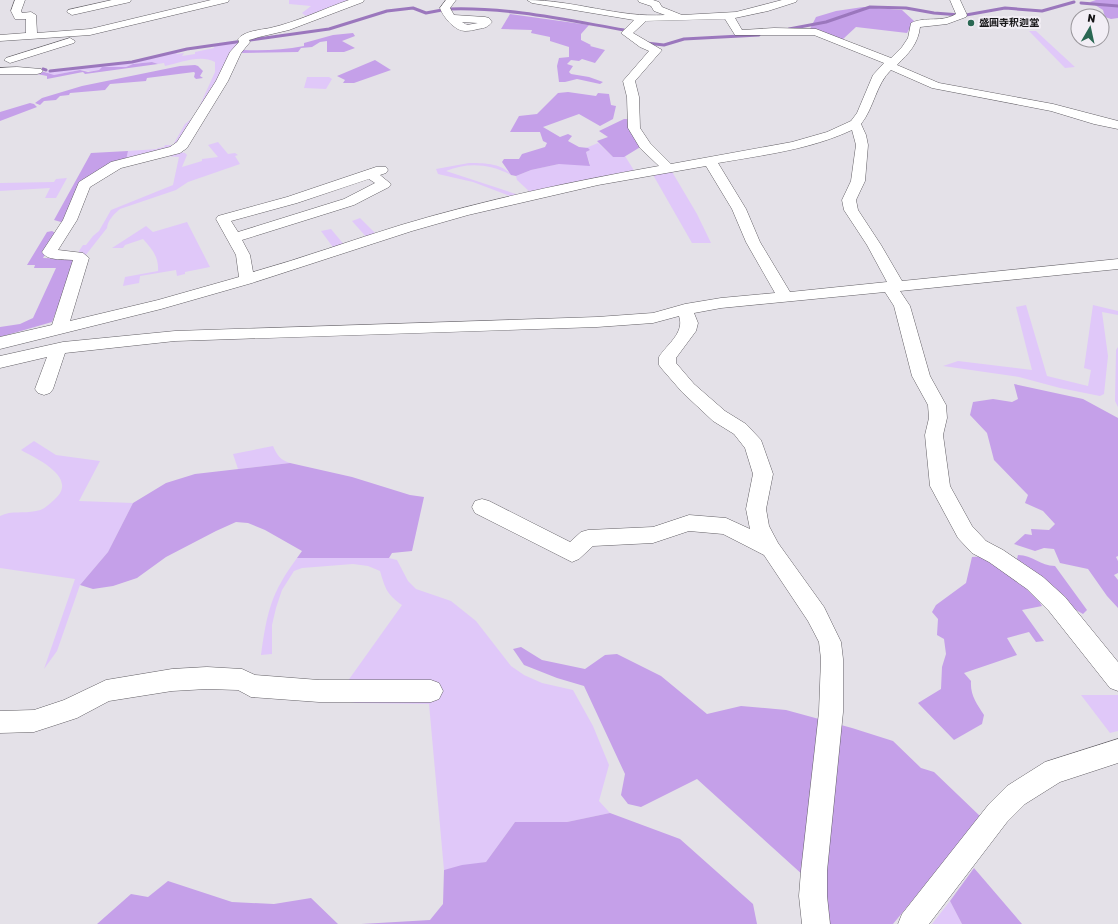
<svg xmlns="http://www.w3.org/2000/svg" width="1118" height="924" font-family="Rubik,'Noto Sans JP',sans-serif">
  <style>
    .green { fill: #e0c8f9 }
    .forest { fill: #c5a0e9 }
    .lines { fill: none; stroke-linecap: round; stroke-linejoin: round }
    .stream { stroke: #9b77bd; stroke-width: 3 }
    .minor-casing { stroke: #636066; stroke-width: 1 }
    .minor { fill: #fff; fill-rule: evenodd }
    .poi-dot { fill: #2a6753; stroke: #f2eef5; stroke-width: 1.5 }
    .labels { text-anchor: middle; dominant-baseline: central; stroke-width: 4; stroke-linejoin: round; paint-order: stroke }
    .far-poi-label { font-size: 10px; font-weight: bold; fill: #161517; stroke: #f2eef5; text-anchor: start }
  </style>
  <rect width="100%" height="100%" fill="#e4e1e8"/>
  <path class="green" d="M 289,0 L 351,0 L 306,16 L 302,13 L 311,6 L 289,4 Z
    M 1029,31 L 1036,31 L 1075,67 L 1065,68 Z
    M 241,42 L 219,81 L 177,144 L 172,147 L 126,160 L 128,151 L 157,149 L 158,148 L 164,147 L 165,145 L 173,145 L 185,124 L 195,116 L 215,72 L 215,62 C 200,54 180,63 165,66 L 164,63 L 158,64 L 152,62 L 133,64 L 126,67 L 115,67 L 92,71 L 80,70 L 54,75 L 47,74 L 47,71 L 132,63 L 176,52 L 177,54 L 184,53 L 182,56 L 195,54 L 195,52 L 214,48 L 214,46 Z
    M 307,77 L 329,77 L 332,79 L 326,89 L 304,88 Z
    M 218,142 L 228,154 L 235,153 L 238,155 L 235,156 L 240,164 L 188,182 L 176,190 L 120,209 C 114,214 108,220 107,228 L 85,256 L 77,254 L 83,245 L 86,245 L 93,236 L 99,231 L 111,210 L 173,185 L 179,157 L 166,156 L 118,166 L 179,152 L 185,153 L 187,155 L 182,167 L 202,161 L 202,159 L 218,157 L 208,145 Z
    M 598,143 L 613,157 L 625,156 L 635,172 L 531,193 L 517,180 L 516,176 L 531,170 L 559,164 L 569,163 L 582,165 L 590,164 L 586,152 L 590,150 L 586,148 Z
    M 469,163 C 482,163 503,163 511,175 C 490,164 468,162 446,171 L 522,196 L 515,198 L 473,182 L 438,174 L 436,169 Z
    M 671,170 L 697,214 L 711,243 L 692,243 L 652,173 Z
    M 67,178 L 56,198 L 45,198 L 50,188 L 0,191 L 0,183 L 54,182 L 56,179 Z
    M 360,218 L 378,236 L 368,239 L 352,221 Z
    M 187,222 L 210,267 L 185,272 L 185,274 L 177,276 L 176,270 L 140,276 L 139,283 L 123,286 L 125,277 L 158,271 C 159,257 152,249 143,239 L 125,245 L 123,248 L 112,248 L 146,226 L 153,232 Z
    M 331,229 L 346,247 L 335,250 L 321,231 Z
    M 1026,305 L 1047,376 L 1088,386 L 1091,370 L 1084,368 L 1093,305 L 1118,311 L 1118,315 L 1102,312 L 1108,356 L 1104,394 L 1100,396 L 1060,388 L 1019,377 L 943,366 L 958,361 L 1032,370 L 1016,307 Z
    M 1118,347 L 1118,407 L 1115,401 L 1116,350 Z
    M 34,441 L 56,455 L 100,461 L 79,501 L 133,503 L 108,552 L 80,585 L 57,651 L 44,669 L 75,579 L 0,568 L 0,516 C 12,510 23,514 36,511 C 44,510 48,505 54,500 C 80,478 37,459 21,450 Z
    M 273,446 C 277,455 280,460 290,463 L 238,469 L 233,454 Z
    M 297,558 L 389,558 L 397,560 L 408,581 L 416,589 L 451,601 L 476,621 L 511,666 L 524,675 L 542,683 L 573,690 L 593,726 L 609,765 L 599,801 L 610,813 L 567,822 L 515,822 L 486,862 L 444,870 L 429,704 L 356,703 L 335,699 L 402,605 C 387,595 385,588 380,571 L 368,566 L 353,564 L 302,568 L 294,571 L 282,590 L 276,608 L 272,625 L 272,654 L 261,655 C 267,612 271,593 297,558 Z
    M 1081,695 L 1118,695 L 1118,731 L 1110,733 Z
    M 950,901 L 962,924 L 932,924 Z"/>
  <path class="forest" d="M 1096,0 L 1118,0 L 1118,18 L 1111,19 L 1105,17 L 1103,10 L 1090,2 Z
    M 863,7 L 902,10 L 914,21 L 907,33 L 856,27 L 842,40 L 810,29 L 816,17 L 836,11 Z
    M 510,14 L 589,25 L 581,34 L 581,40 L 591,45 L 590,46 L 605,50 L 595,63 L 582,59 L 579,61 L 571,60 L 567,64 L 573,66 L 569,72 L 571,74 L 589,77 L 603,82 L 600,84 L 577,79 L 565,82 L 559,82 L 557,66 L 559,58 L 569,57 L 569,47 L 550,41 L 550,37 L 531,33 L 532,30 L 501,29 Z
    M 353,33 L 355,36 L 342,41 L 355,48 L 344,52 L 327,52 L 327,41 L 320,42 L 312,47 L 301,48 L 298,52 L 241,53 L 243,50 C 264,51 283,50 304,46 L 304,43 L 333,35 Z
    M 375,60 L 391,70 L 354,83 L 343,83 L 345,80 L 337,76 Z
    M 152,62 L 158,64 L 85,74 L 83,72 L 47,79 L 47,76 L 37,74 L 41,71 L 54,75 L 80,70 L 88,72 L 99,70 L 102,67 L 126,67 L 133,64 Z
    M 195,65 L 198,66 L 203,71 L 200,76 L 203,78 L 196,79 L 194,77 L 195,73 L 194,72 L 147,78 L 146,81 L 110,84 L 105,90 L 70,93 L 69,95 L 60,96 L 56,100 L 44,101 L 40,105 L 35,103 L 42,98 L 82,86 L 180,66 Z
    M 568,92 L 596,96 L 598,93 L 609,94 L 611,105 L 616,106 L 613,119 L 600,126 L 579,114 L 543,127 L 560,137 L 568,134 L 572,136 L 568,141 L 579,147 L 588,148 L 590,150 L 586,152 L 590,166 L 559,164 L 531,170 L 516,176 L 511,175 L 502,162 L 504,159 L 519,159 L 522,154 L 545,147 L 547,143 L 543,141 L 540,132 L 510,132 L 519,116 L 537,114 L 558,93 Z
    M 30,103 L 34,104 L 37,107 L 0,121 L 0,112 Z
    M 624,119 L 630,119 L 642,146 L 624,157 L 613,157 L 597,141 L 608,137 L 599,131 Z
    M 128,151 L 126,160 L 81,184 L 63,226 L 61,222 L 54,220 L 91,153 Z
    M 52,231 L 57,234 L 43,258 L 73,259 L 76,260 L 52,322 L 0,337 L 0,327 L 20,324 L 33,318 L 56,268 L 34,268 L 35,265 L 27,265 L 47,232 Z
    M 1014,384 L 1083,399 L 1118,418 L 1118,556 L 1116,557 L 1118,561 L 1118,573 L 1114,575 L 1118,580 L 1118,608 L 1107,596 L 1088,569 L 1060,563 L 1054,549 L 1044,548 L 1035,551 L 1014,544 L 1025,534 L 1032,535 L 1031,529 L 1049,530 L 1055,524 L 1043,511 L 1025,503 L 1028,495 L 994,460 L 987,433 L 970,415 L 973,402 L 993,399 L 1012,402 L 1018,399 Z
    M 290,463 L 352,477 L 410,495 L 424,497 L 412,551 L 392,553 L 389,558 L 297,558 L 302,551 L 265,530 L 248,523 L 236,522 L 216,531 L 166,557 L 137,578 L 113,586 L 93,589 L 80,585 L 108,552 L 133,503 L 166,483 L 195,474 Z
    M 1018,555 C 1033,555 1040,566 1055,566 L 1087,610 L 1083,614 L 1059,600 L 1039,601 L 1042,606 L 1022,610 L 1044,641 L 1036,642 L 1029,632 L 1007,638 L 1017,655 L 964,673 L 971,681 C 970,695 977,704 984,715 L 982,724 L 954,740 L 918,703 L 941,689 L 942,667 L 946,654 L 944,639 L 937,635 L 938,619 L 932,612 L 936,605 L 966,583 L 972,557 L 991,556 L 1016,563 Z
    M 521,647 L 542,660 L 585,669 L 605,655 L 617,654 L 661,676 L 707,714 L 741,706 L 786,710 L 852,728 L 893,741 L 921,768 L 934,772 L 981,817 L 893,924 L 810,924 L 804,876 L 697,779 L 641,807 L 628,804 L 621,795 L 625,774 L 584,686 L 557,678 L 524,665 L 513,649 Z
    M 610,813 L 680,839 L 753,904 L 757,924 L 361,924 L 430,920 L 443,904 L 444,870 L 462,865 L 486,862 L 515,822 L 567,822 Z
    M 974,868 L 1022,924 L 962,924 L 950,901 Z
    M 168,881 L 232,902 L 274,904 L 311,898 L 338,924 L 97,924 L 131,894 L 148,897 Z"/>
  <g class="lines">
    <path class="stream" d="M 1081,3 L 1118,6
      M 449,9 C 508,7 566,20 624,30
      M 966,15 L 1005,8 L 1042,11 L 1074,2
      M 789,29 L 826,22 L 870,7 L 906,8 L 934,13 L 960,15
      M 250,40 L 329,29 L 387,11 L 413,8 L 426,13 L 442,10
      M 646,43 L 664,45 L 684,39 L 759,35
      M 43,69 L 46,70
      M 50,71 L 132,62 L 187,49 L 243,41"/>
    <g class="minor-casing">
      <path id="minor" d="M 15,0 L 25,0 L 21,11 L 22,13 L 31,12 L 36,15 L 37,33 L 90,29 L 211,0 L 229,0 L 228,2 L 90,35 L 0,41 L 0,35 L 26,33 L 26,19 L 15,19 L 11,11 Z
        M 112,0 L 131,0 L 130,2 L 72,15 L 67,12 L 68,10 Z
        M 349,0 L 364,0 L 363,2 L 289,30 L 259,37 L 249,40 L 250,42 L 241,53 L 228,81 L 187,148 L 180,153 L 121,168 L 90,187 L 77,220 L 58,250 L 83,253 L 89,258 L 70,321 L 158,300 L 239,277 L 236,255 L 216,219 L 218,216 L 287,197 L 376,167 L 386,167 L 388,170 L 386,173 L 380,175 L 391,184 L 389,187 L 354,205 L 242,240 L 250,255 L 253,272 C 303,258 352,240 401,225 C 484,200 574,181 659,166 L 640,148 L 628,128 L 627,97 L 623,81 L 649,51 L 640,47 L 621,33 L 634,20 L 532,3 L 527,0 C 574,0 619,18 665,15 L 654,11 L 651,6 L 639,2 L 638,0 L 653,0 L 659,2 L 662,7 L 682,15 L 736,12 L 782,0 L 797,0 L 796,2 L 768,11 L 735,18 L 742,30 L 774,28 L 816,29 L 891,58 L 902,47 L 908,38 L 911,23 C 925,16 942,23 956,14 L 950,0 L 960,0 L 967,15 L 966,17 L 947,24 L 920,27 C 918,44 909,53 897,65 L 939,83 L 1053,104 L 1118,121 L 1118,129 L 1094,124 L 1051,111 L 932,88 L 891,70 C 876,84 874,108 861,124 L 866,135 L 868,145 L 865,181 L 856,200 L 858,210 L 881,245 L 902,281 L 1118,259 L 1118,269 L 900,291 L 910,306 L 930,376 L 946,405 L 947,418 L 943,435 L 950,486 L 972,526 L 986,541 L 1003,550 L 1043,577 L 1065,597 L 1118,662 L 1118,691 L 1110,688 L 1049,611 L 1027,589 L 989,562 L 972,553 L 958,538 L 930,486 L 925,435 L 929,418 L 928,405 L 912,376 L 894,306 L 885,292 L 721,308 L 694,313 L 698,323 L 696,331 L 676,358 L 676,363 L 694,384 L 725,411 L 746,424 L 761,440 L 773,474 L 766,509 L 769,526 L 778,543 L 824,607 L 841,642 L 843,659 L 843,712 L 827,871 L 827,896 L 830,924 L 802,924 L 799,896 L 801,871 L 819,712 L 821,659 L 819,642 L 808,621 L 764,555 L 723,534 L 689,531 L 653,543 L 593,546 L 579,559 L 572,562 L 475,513 L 472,507 L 475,501 L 482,499 L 489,501 L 570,542 L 581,532 L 588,530 L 653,527 L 689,515 L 726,518 L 750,529 L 746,509 L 753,474 L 745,448 L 734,434 L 713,421 L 682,392 L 662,369 L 659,365 L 659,357 C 667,344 685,333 679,316 L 653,323 L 597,327 L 175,341 L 65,353 L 53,389 L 50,393 L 44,395 L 38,393 L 35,389 L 47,357 L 0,368 L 0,356 L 63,342 L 175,331 L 597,317 L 653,313 L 685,304 L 721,298 L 775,293 L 746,242 L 732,209 L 706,166 L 598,185 L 468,215 L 412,231 L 252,283 L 161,309 L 0,349 L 0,337 L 52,325 L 73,260 C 63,259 47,261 42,252 L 63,220 L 79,182 L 111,162 L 170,147 L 177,142 L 216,81 L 230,52 L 239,42 L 238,39 C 244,31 260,30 270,28 C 297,22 323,9 349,0 ZM 725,19 L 735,35 L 814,35 L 884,63 L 873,75 L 857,113 L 851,121 L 827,132 L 792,142 L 671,164 L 650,143 L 640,128 L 639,97 L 635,81 L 662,50 L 633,33 L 646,21 ZM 852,130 L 856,145 L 851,181 L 842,200 L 844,210 L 867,245 L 887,282 L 790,292 L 760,242 L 746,209 L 718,163 C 763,155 809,150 852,130 ZM 369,179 L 375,183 L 344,199 L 238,232 L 231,221 L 297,203 Z
        M 446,0 L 456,0 L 450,8 L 454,15 L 485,17 L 489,18 L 492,22 C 488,27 485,28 478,29 C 474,30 470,31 465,31 C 455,31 443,17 440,8 ZM 462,22 L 478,23 L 467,25 Z
        M 70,38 L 75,41 L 74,43 L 10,63 L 4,60 L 6,58 Z
        M 17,67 L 41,69 L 43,71 L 41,73 L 37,74 L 0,74 L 0,68 Z
        M 207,667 L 242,669 L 255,675 L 319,680 L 431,680 L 439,683 L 443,691 L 439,699 L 431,702 L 319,702 L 251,697 L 238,690 L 207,689 L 172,691 L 109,701 L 77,718 L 34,732 L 0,733 L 0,711 L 34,710 L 64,700 L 106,680 L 172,669 Z
        M 1118,739 L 1118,763 L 1060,782 L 1025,804 L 1007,822 L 929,924 L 898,924 L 902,914 L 989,804 L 1007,786 L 1045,762 Z"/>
    </g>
    <use href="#minor" class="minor"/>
  </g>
  <circle class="poi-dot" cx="971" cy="23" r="4"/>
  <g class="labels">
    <g class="far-poi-label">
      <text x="979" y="23">盛圓寺釈迦堂</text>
    </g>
  </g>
  <g transform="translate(1090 28) rotate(9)"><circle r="19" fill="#f2eef5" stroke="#9a979c"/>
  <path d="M0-3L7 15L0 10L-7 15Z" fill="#2a6753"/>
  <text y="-6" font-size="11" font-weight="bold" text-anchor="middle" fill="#161517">N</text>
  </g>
</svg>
